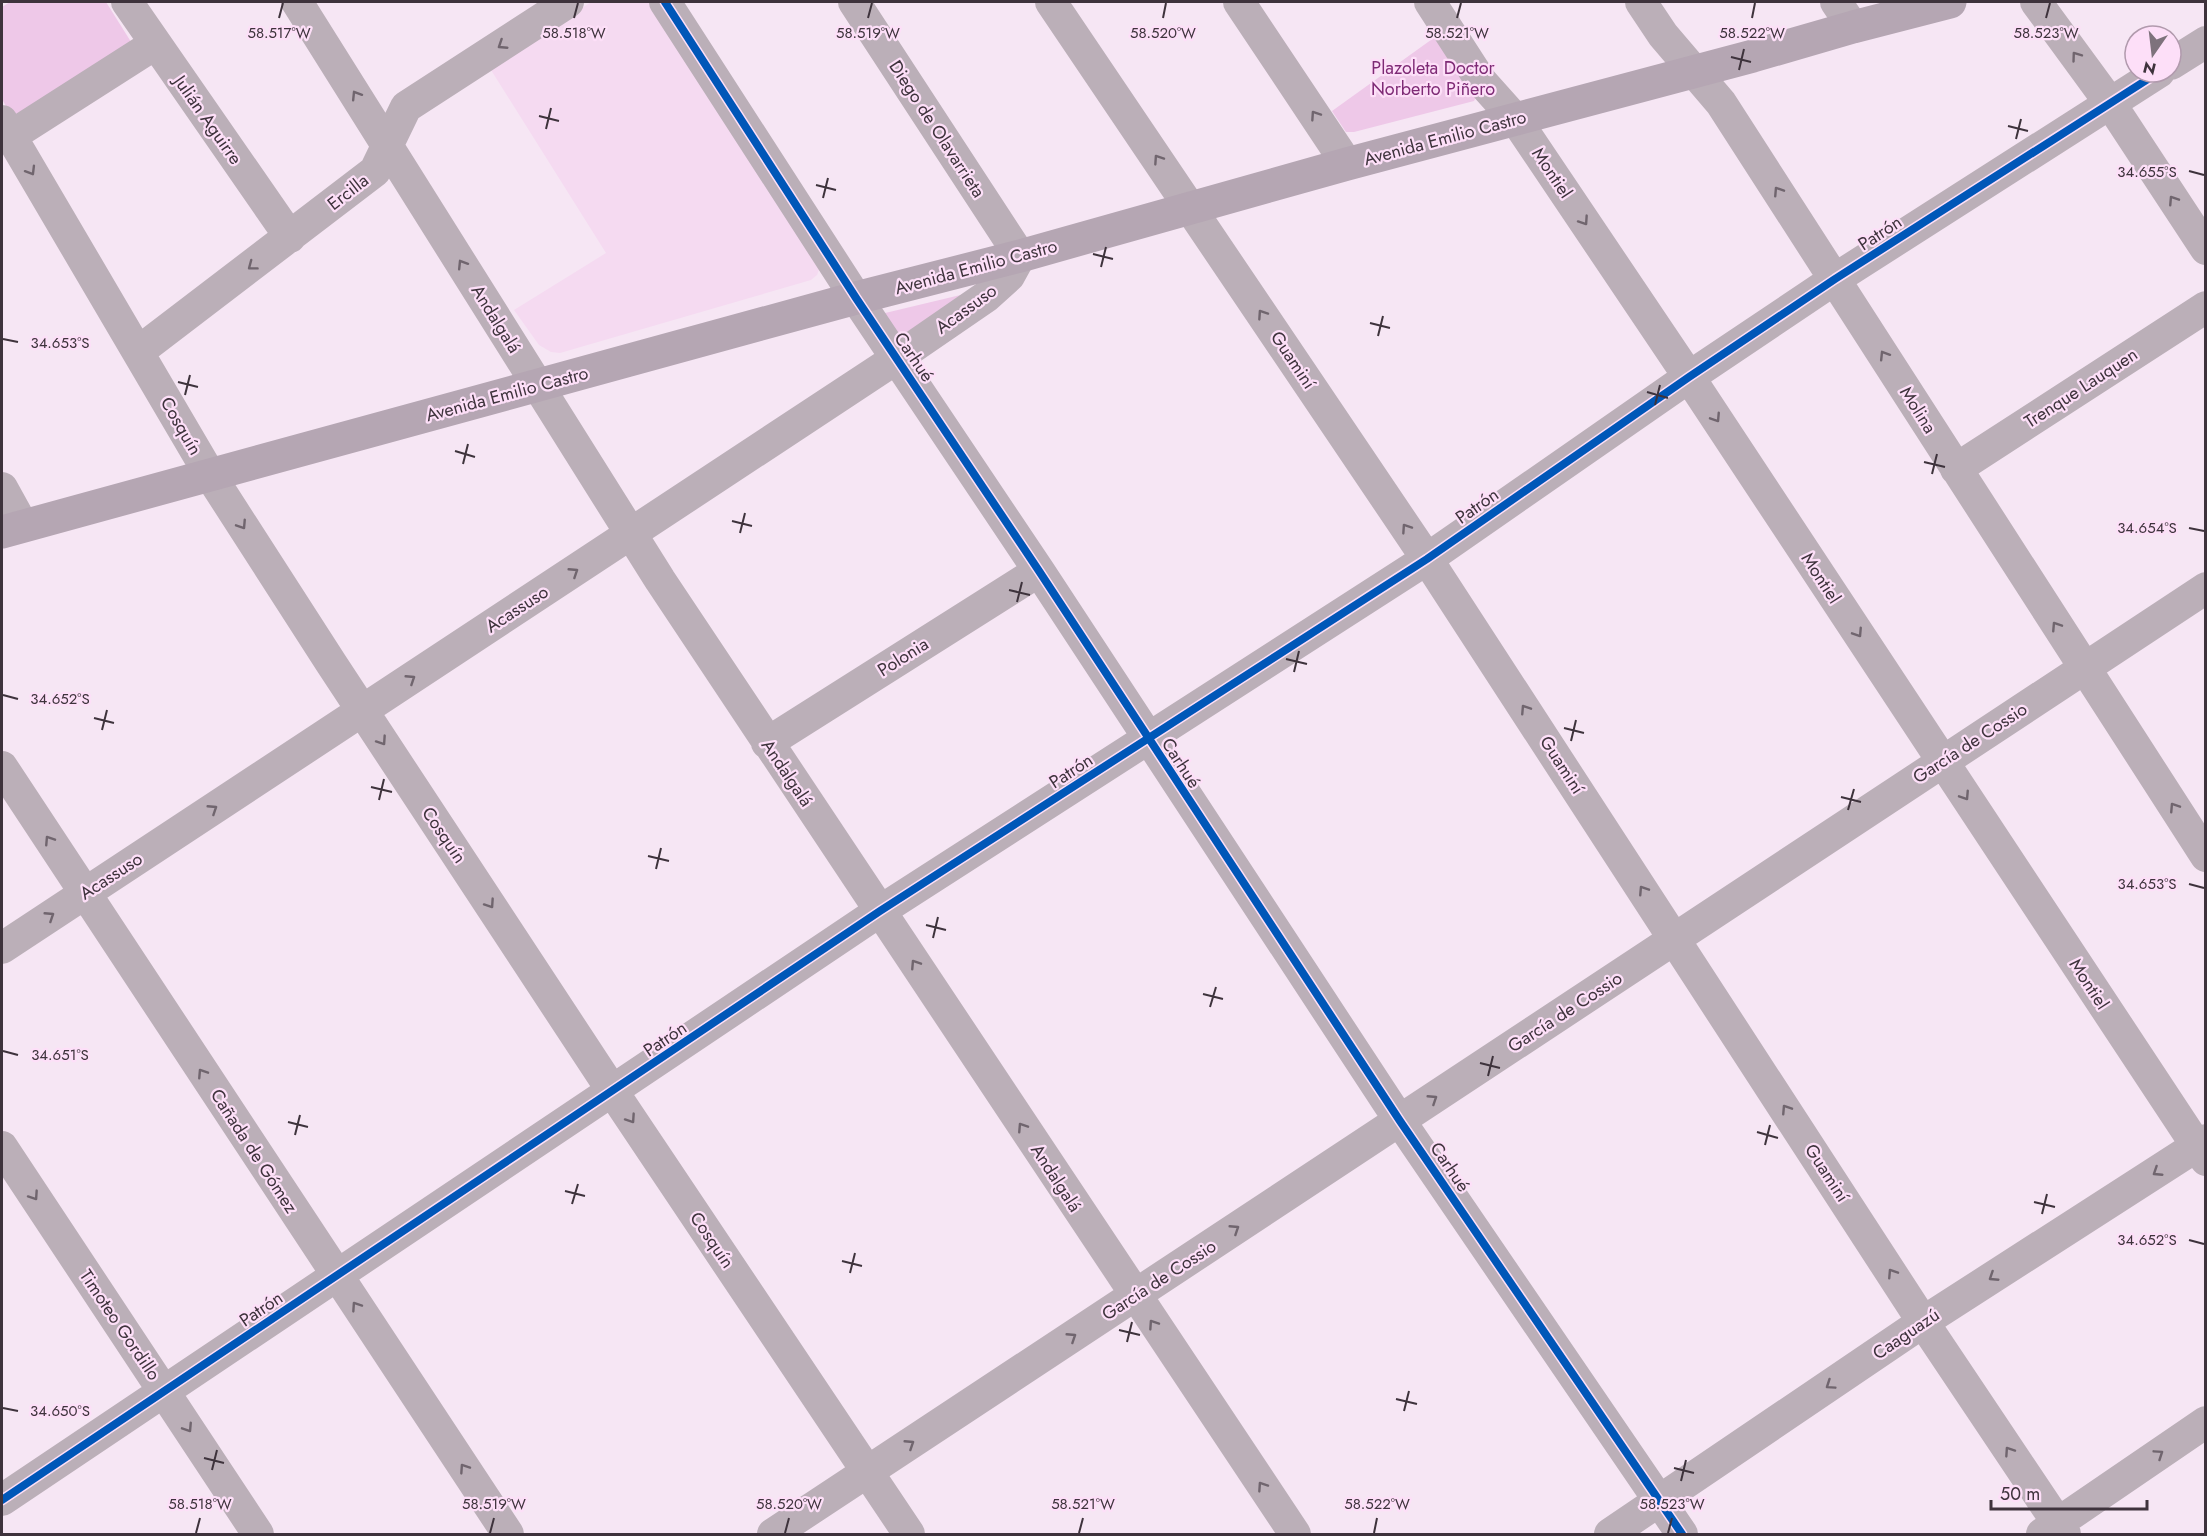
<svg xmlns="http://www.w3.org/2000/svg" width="2207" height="1536" font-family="Jost,sans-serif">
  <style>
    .built { fill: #f5daf1 }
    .green { fill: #eec8e8 }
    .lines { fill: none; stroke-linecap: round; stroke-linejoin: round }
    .minor { stroke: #bbafb8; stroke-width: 32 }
    .major { stroke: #b5a6b3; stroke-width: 33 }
    .cycleway-casing { stroke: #fddff8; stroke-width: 11 }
    .cycleway { stroke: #0057b8; stroke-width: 8 }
    .oneway { stroke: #70656e }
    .ticks { fill: none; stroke: #3e333c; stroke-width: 2 }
    .labels { text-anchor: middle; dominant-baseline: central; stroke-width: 4.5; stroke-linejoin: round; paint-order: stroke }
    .park-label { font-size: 18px; fill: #7e2a75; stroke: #fddff8 }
    .street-label { font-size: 18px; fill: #3e333c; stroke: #fddff8 }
    .ticks-label { font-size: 15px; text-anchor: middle; fill: #3e333c; stroke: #fddff8; stroke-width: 4.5; stroke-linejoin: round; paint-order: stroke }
  </style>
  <rect width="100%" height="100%" fill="#f6e6f4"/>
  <path class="built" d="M 591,2 L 653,2 L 820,267 L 817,275 L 811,280 L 560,353 L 551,352 L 539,345 L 514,310 L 606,253 L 491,70 Z"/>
  <path class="green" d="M 10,2 L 106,2 L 133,45 L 13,119 L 2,99 L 2,7 Z
    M 1442,32 L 1479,91 L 1474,101 L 1354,132 L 1346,132 L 1332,111 Z
    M 973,292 L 902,343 L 881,314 Z"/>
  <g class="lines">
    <path class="minor" d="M 127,2 L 290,237
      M 297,2 L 660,580 L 1295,1534
      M 665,2 L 856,298 L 1039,571 L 1400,1121 L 1682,1534
      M 1051,2 L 1427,559 L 1923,1322 L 2065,1534
      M 1239,2 L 1347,164
      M 1430,2 L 1481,81 L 1516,120 L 1689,377 L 2206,1160
      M 1641,2 L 1663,35 L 1721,103 L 2206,856
      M 1836,2 L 1853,27
      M 2036,2 L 2110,103 L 2206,249
      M 2171,64 L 2206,42
      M 2,121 L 210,475 L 331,663 L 623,1107 L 909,1534
      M 11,136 L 155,44
      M 138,352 L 375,171 L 406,107 L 568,2
      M 1956,469 L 2206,307
      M 2,488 L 23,526
      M 767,743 L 1039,571
      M 2,767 L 508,1534
      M 2,948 L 897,358 L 987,296 L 1009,276 L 1020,256 L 854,2
      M 2,1147 L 258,1534
      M 2,1500 L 880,911 L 1427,559 L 1689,377 L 1835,279 L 2159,72
      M 773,1534 L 2206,588
      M 1610,1534 L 1923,1322 L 2206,1140
      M 2042,1534 L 2206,1422"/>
    <path class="major" d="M 2,532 L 856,298 L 1020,256 L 1347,164 L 1753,56 L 1853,27 L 1950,2"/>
    <g class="cycleway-casing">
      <path id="cycleway" d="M 665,2 L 856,298 L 1039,571 L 1400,1121 L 1682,1534
        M 2,1500 L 880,911 L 1427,559 L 1689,377 L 1835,279 L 2159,72"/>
    </g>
    <use href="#cycleway" class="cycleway"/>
  </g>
  <defs><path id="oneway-chevron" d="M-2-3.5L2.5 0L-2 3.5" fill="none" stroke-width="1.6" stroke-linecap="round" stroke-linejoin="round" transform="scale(1.5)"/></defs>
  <g class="oneway">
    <use href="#oneway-chevron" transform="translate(502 45) rotate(147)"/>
    <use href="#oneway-chevron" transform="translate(2076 56) rotate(-126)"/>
    <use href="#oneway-chevron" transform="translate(356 95) rotate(-122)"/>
    <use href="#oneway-chevron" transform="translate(1315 115) rotate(-124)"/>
    <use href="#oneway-chevron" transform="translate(1158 159) rotate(-124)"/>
    <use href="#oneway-chevron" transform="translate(31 171) rotate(59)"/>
    <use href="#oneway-chevron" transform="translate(1778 191) rotate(-123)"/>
    <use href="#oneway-chevron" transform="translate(2173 200) rotate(-123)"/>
    <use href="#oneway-chevron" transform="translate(1584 221) rotate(56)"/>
    <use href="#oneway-chevron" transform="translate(462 264) rotate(-122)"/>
    <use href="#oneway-chevron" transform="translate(252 266) rotate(143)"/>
    <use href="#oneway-chevron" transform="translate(1262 314) rotate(-124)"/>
    <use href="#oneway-chevron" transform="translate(1884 355) rotate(-122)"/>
    <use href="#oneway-chevron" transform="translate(1716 418) rotate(57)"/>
    <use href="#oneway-chevron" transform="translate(242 525) rotate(57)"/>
    <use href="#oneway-chevron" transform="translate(1406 528) rotate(-124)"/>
    <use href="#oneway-chevron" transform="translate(574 572) rotate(-33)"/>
    <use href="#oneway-chevron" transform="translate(2056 626) rotate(-123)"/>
    <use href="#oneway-chevron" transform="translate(1858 633) rotate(57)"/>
    <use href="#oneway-chevron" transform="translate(411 679) rotate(-33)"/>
    <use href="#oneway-chevron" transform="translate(1525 709) rotate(-123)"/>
    <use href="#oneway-chevron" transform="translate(382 741) rotate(56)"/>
    <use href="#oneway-chevron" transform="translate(1965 796) rotate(57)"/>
    <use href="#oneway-chevron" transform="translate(2174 807) rotate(-123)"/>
    <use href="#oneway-chevron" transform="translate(213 809) rotate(-33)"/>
    <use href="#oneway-chevron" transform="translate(49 840) rotate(-123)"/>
    <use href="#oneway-chevron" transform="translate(1643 890) rotate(-123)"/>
    <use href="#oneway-chevron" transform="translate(490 904) rotate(56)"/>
    <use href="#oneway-chevron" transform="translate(50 916) rotate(-33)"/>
    <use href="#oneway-chevron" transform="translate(915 964) rotate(-123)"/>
    <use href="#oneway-chevron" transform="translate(202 1073) rotate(-123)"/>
    <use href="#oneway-chevron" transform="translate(1433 1099) rotate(-33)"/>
    <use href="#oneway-chevron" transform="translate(1786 1109) rotate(-123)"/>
    <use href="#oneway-chevron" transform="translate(631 1119) rotate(56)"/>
    <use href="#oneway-chevron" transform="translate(1022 1127) rotate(-123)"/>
    <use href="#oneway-chevron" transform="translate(2157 1172) rotate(147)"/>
    <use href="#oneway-chevron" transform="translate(34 1196) rotate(56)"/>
    <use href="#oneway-chevron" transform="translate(1235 1229) rotate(-33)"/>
    <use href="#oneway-chevron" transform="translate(1892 1273) rotate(-123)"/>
    <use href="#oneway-chevron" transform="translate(1993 1277) rotate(147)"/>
    <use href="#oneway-chevron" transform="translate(356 1306) rotate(-124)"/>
    <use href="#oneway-chevron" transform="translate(1153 1324) rotate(-124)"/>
    <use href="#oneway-chevron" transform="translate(1072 1337) rotate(-33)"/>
    <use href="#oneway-chevron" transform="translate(1830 1385) rotate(146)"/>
    <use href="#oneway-chevron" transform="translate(188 1428) rotate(57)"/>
    <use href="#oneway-chevron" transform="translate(910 1444) rotate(-33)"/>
    <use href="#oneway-chevron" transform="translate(2009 1451) rotate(-124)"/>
    <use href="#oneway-chevron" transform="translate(2159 1454) rotate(-34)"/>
    <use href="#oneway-chevron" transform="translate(464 1468) rotate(-124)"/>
    <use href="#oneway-chevron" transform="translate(1262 1486) rotate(-124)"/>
  </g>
  <path class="ticks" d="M 279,18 L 283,3M 574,18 L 578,3M 868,18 L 872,3M 1163,18 L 1166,3M 1457,18 L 1461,3M 1752,18 L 1755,3M 2046,18 L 2050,3M 1731,57 L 1751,62M 1739,70 L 1744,49M 539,116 L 559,121M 2008,126 L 2028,131M 546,129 L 551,108M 2016,139 L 2021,119M 2189,171 L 2204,175M 816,185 L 836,190M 823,198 L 828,178M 1093,254 L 1113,259M 1101,267 L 1106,247M 1370,323 L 1390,328M 1378,336 L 1383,316M 3,339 L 18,342M 178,382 L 198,387M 1647,392 L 1668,398M 185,395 L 190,375M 1655,405 L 1660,385M 455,451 L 475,457M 1924,462 L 1945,467M 463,464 L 468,444M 1932,474 L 1937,454M 732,521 L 752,526M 2189,528 L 2204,531M 740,533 L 745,513M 1009,590 L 1030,595M 1017,602 L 1022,582M 1286,659 L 1307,664M 1294,672 L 1299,651M 3,695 L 18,699M 94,718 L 114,723M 1564,728 L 1584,733M 102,730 L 107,710M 1571,741 L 1576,720M 371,787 L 392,792M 1841,797 L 1861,802M 379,800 L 384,779M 1848,810 L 1854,789M 648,856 L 669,861M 656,869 L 661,848M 2189,884 L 2204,888M 926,925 L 946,930M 933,938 L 938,917M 1203,994 L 1223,999M 1210,1007 L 1216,987M 3,1051 L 18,1055M 1480,1063 L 1500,1068M 1488,1076 L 1493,1056M 288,1122 L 308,1127M 1757,1132 L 1778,1138M 295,1135 L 300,1115M 1765,1145 L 1770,1125M 565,1191 L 585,1196M 2034,1202 L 2055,1207M 572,1204 L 578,1184M 2042,1214 L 2047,1194M 2189,1240 L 2204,1244M 842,1261 L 862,1266M 850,1273 L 855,1253M 1119,1330 L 1140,1335M 1127,1342 L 1132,1322M 1396,1399 L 1417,1404M 3,1408 L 18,1411M 1404,1411 L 1409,1391M 204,1458 L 224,1463M 1674,1468 L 1694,1473M 212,1470 L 217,1450M 1681,1481 L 1686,1460M 196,1533 L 200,1518M 490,1533 L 494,1518M 785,1533 L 789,1518M 1079,1533 L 1083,1518M 1374,1533 L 1377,1518M 1668,1533 L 1672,1518"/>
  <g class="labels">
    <g class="park-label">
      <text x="1433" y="68">Plazoleta Doctor<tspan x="1433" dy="21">Norberto Piñero</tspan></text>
    </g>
    <g class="street-label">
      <text transform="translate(208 120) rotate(55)">Julián Aguirre</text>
      <text transform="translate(937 129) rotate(57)">Diego de Olavarrieta</text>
      <text transform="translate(1445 138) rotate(-15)">Avenida Emilio Castro</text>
      <text transform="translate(1552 173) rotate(56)">Montiel</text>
      <text transform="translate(348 192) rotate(-38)">Ercilla</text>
      <text transform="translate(1880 233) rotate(-33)">Patrón</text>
      <text transform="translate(976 267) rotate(-15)">Avenida Emilio Castro</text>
      <text transform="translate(966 309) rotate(-36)">Acassuso</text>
      <text transform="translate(496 319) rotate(58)">Andalgalá</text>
      <text transform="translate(914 357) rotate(56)">Carhué</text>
      <text transform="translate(1293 360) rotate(56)">Guaminí</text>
      <text transform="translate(2081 388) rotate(-33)">Trenque Lauquen</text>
      <text transform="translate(507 394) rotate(-15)">Avenida Emilio Castro</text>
      <text transform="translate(1918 410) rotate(58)">Molina</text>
      <text transform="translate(181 426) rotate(60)">Cosquín</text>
      <text transform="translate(1477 506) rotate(-35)">Patrón</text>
      <text transform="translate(1821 578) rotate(57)">Montiel</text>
      <text transform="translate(517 609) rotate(-33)">Acassuso</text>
      <text transform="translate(903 657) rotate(-32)">Polonia</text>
      <text transform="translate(1970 743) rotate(-33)">García de Cossio</text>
      <text transform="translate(1181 763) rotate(57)">Carhué</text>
      <text transform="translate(1562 765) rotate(57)">Guaminí</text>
      <text transform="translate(1071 771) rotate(-33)">Patrón</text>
      <text transform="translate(787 773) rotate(56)">Andalgalá</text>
      <text transform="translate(444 835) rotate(56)">Cosquín</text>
      <text transform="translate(111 876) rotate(-33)">Acassuso</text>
      <text transform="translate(2089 984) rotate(57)">Montiel</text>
      <text transform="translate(1565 1012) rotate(-33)">García de Cossio</text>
      <text transform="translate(665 1039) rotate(-34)">Patrón</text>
      <text transform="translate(254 1151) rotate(57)">Cañada de Gómez</text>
      <text transform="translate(1450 1167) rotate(56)">Carhué</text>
      <text transform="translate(1827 1173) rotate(57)">Guaminí</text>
      <text transform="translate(1056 1178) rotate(57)">Andalgalá</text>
      <text transform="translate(712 1240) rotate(56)">Cosquín</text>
      <text transform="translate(1159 1280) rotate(-33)">García de Cossio</text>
      <text transform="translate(261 1309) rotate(-34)">Patrón</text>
      <text transform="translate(120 1325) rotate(56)">Timoteo Gordillo</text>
      <text transform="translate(1906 1334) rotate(-34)">Caaguazú</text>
    </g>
  </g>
  <g class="ticks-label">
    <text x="279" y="38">58.517°W</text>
    <text x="574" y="38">58.518°W</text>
    <text x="868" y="38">58.519°W</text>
    <text x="1163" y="38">58.520°W</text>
    <text x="1457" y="38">58.521°W</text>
    <text x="1752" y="38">58.522°W</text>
    <text x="2046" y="38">58.523°W</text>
    <text x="2147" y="177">34.655°S</text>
    <text x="60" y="348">34.653°S</text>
    <text x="2147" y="533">34.654°S</text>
    <text x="60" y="704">34.652°S</text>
    <text x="2147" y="889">34.653°S</text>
    <text x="60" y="1060">34.651°S</text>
    <text x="2147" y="1245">34.652°S</text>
    <text x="60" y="1416">34.650°S</text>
    <text x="200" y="1509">58.518°W</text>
    <text x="494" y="1509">58.519°W</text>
    <text x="789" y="1509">58.520°W</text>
    <text x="1083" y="1509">58.521°W</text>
    <text x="1377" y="1509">58.522°W</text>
    <text x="1672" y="1509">58.523°W</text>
  </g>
  <rect width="2207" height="1536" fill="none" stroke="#3e333c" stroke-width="6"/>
  <g transform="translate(2153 54) rotate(194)"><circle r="28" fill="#fddff8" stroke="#b19aad" stroke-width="1.5"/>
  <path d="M0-4.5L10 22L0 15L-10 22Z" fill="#7e727c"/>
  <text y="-9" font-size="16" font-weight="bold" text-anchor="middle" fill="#3e333c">N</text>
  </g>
  <path d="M1991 1500v9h156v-9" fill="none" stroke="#3e333c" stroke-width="3"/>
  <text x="2000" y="1500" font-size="18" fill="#3e333c" stroke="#fddff8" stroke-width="4.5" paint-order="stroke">50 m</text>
</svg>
